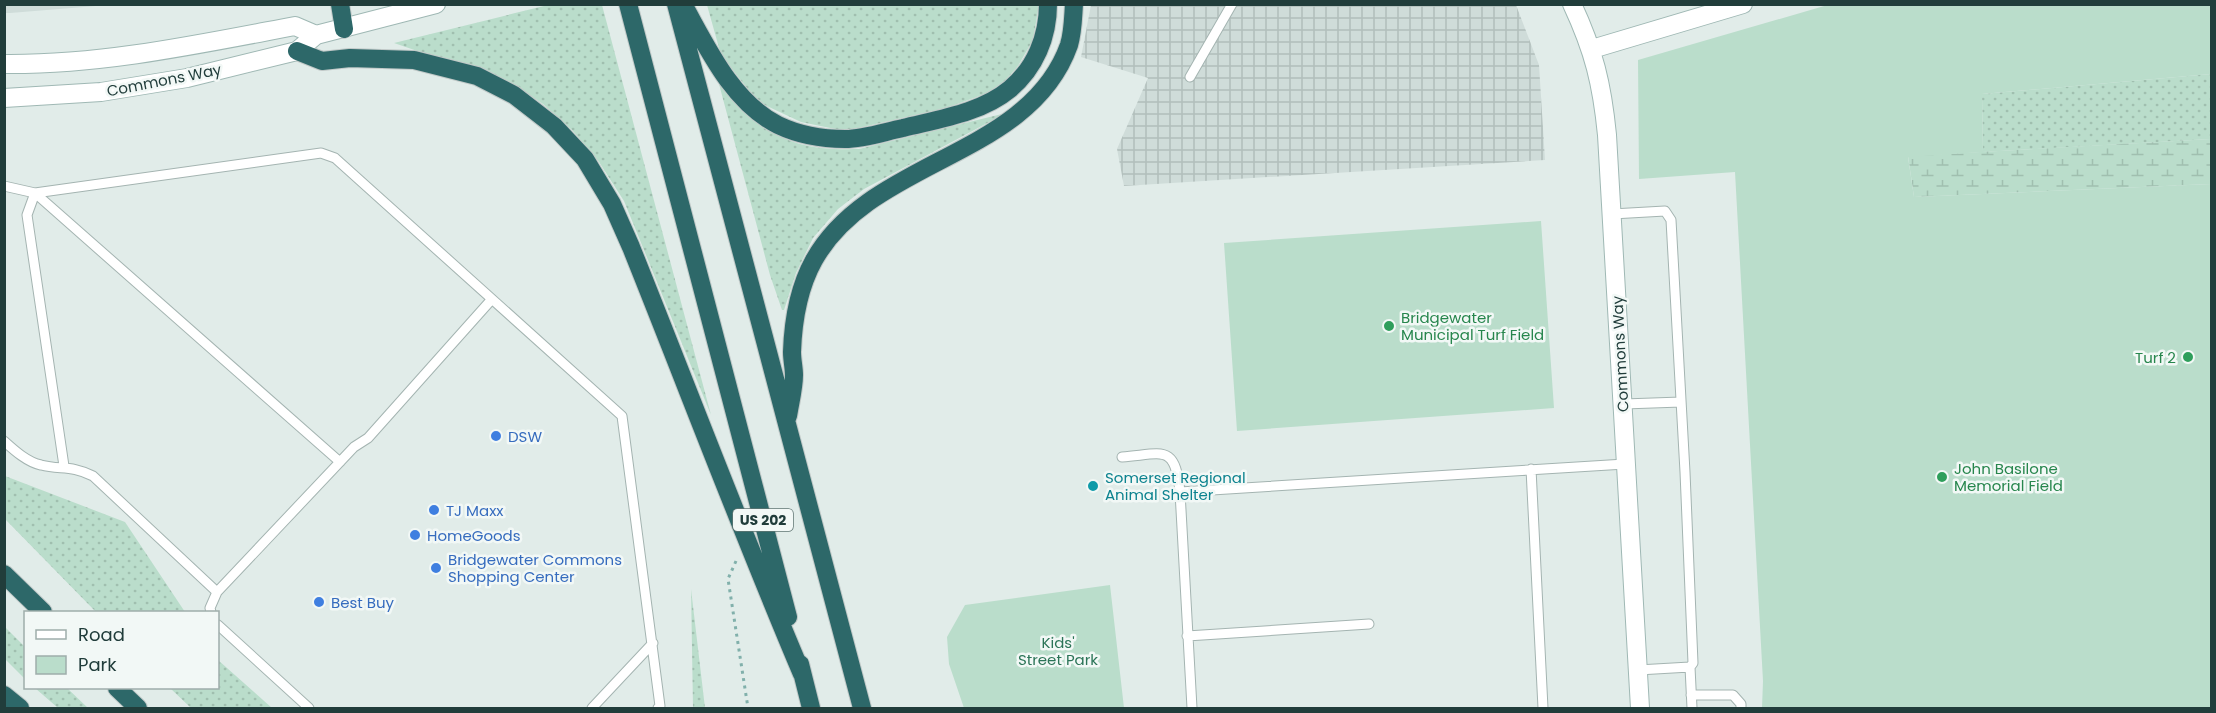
<svg xmlns="http://www.w3.org/2000/svg" width="2216" height="713" font-family="Poppins,sans-serif">
  <style>
    .built { fill: #cfdcd9 }
    .industrial { fill: url(#industrial-grid) }
    .grass { fill: url(#grass-dots) }
    .wetland { fill: url(#wetland-marsh) }
    .green { fill: #baddcb }
    .lines { fill: none; stroke-linecap: round; stroke-linejoin: round }
    .lane-casing { stroke: #a4b4b1; stroke-width: 11 }
    .secondary-casing { stroke: #9fb8b4; stroke-width: 20 }
    .highway-casing { stroke: #c1c9c8; stroke-width: 20 }
    .path { stroke: #81b0ab; stroke-width: 3; stroke-dasharray: 3 4.5; stroke-linecap: butt }
    .lane { stroke: #fff; stroke-width: 9 }
    .secondary { stroke: #fff; stroke-width: 18 }
    .highway { stroke: #2d6869; stroke-width: 18 }
    .leisure-dot { fill: #2e9e5b; stroke: #f2f8f6; stroke-width: 2 }
    .shop-dot { fill: #3f7fe0; stroke: #f2f8f6; stroke-width: 2 }
    .culture-dot { fill: #0f9aa8; stroke: #f2f8f6; stroke-width: 2 }
    .labels { text-anchor: middle; dominant-baseline: central; stroke-width: 5; stroke-linejoin: round; paint-order: stroke }
    .shield { fill: #f2f8f6; stroke: #607573; stroke-width: 1.5 }
    .shield-label { font-size: 14px; font-weight: bold; fill: #213d3b }
    .street-label { font-size: 15px; fill: #213d3b; stroke: #f2f8f6 }
    .leisure-label { font-size: 15px; fill: #27864d; stroke: #f2f8f6; text-anchor: start }
    .shop-label { font-size: 15px; fill: #366cbe; stroke: #f2f8f6; text-anchor: start }
    .culture-label { font-size: 15px; fill: #0d838f; stroke: #f2f8f6; text-anchor: start }
    .park-label { font-size: 15px; fill: #2b7457; stroke: #f2f8f6 }
  </style>
  <defs>
    <pattern id="industrial-grid" width="8" height="8" patternUnits="userSpaceOnUse" patternTransform="scale(1.5)"><rect width="8" height="8" fill="#cfdcd9"/><path d="M0 4h8M4 0v8" fill="none" stroke="#b1bebb"/></pattern>
    <pattern id="grass-dots" width="8" height="8" patternUnits="userSpaceOnUse" patternTransform="scale(1.5)"><rect width="8" height="8" fill="#baddcb"/><path d="M2 2h.1M6 6h.1" fill="none" stroke="#a0bfaf" stroke-width="1.8" stroke-linecap="round"/></pattern>
    <pattern id="wetland-marsh" width="20" height="14" patternUnits="userSpaceOnUse" patternTransform="scale(1.5)"><rect width="20" height="14" fill="#baddcb"/><path d="M1 5h8M5 5V1M11 12h8M15 12V8" fill="none" stroke="#a0bfaf"/></pattern>
  </defs>
  <rect width="100%" height="100%" fill="#e1ece9"/>
  <path class="built" d="M 5,4 L 108,4 L 108,5 L 10,13 L 5,13 Z"/>
  <path class="industrial" d="M 1091,5 L 1516,5 L 1539,65 L 1545,160 L 1124,186 L 1117,149 L 1148,78 L 1081,57 Z"/>
  <path class="grass" d="M 1039,4 L 1033,40 L 1018,66 L 1004,82 L 985,94 L 946,108 L 845,131 L 801,122 L 758,102 L 721,55 L 707,5 Z
    M 548,5 L 602,5 L 711,415 L 624,201 L 599,162 L 572,130 L 543,104 L 511,83 L 394,43 Z
    M 2211,74 L 2211,139 L 1983,152 L 1982,94 Z
    M 722,82 C 763,135 790,151 859,149 L 1006,113 L 864,189 L 838,209 L 813,238 L 796,273 L 784,310 L 782,310 L 770,275 L 719,84 Z
    M 5,476 L 125,522 L 185,612 L 96,612 L 5,519 Z
    M 691,589 L 705,708 L 693,708 Z
    M 4,626 L 25,647 L 25,679 L 5,659 Z
    M 218,660 L 272,708 L 191,708 L 170,688 L 218,688 Z
    M 35,688 L 67,688 L 88,708 L 58,708 Z"/>
  <path class="wetland" d="M 2211,139 L 2211,184 L 1914,197 L 1908,156 Z"/>
  <path class="green" d="M 1831,4 L 2211,5 L 2211,74 L 1982,94 L 1983,152 L 1908,157 L 1914,197 L 2211,184 L 2211,708 L 1762,708 L 1763,681 L 1735,172 L 1639,179 L 1638,60 Z
    M 1541,221 L 1554,408 L 1237,431 L 1224,243 Z
    M 1110,585 L 1124,708 L 964,708 L 949,664 L 947,637 L 965,605 Z"/>
  <g class="lines">
    <g class="lane-casing">
      <path id="lane" d="M 1190,77 L 1232,4
        M 4,186 L 35,193 L 321,153 L 335,158 L 622,416 L 660,706 L 658,708
        M 1612,214 L 1665,211 L 1671,220 L 1685,472 L 1693,663 L 1690,667 L 1638,670
        M 1624,404 L 1681,402
        M 4,441 C 14,450 27,462 41,465 C 61,470 71,465 93,476 L 217,592
        M 1122,457 C 1163,454 1175,443 1180,492
        M 64,466 L 27,215 L 35,193 L 340,462
        M 1531,469 L 1543,708
        M 211,612 L 210,608 L 217,592 L 354,447 L 368,438 L 492,299
        M 218,625 L 309,708
        M 1187,636 L 1369,624
        M 1690,667 L 1692,708
        M 1691,695 L 1733,695 L 1741,704 L 1741,708
        M 592,708 L 653,643
        M 1192,708 L 1180,492 L 1625,464"/>
    </g>
    <g class="secondary-casing">
      <path id="secondary" d="M 1572,4 C 1594,51 1602,84 1607,135 L 1640,708
        M 1592,49 L 1743,4
        M 4,64 C 102,65 200,44 295,26 L 316,35
        M 4,98 L 101,92 L 187,78 L 297,51 L 316,35 L 436,4"/>
    </g>
    <g class="highway-casing">
      <path id="highway" d="M 340,4 L 344,29
        M 628,4 L 788,617
        M 676,4 L 862,708
        M 683,4 C 707,47 732,102 778,125 C 799,135 822,139 845,139 C 864,139 884,132 903,128 C 939,119 981,113 1010,89 C 1035,68 1048,37 1048,4
        M 297,51 L 322,61 L 350,58 L 414,60 L 477,76 L 514,95 L 554,126 L 585,159 L 612,204 L 631,247 C 688,389 742,533 802,674
        M 788,416 C 790,403 794,388 794,375 C 794,368 792,360 792,352 C 793,322 799,287 814,260 C 871,158 1029,158 1069,45 C 1073,32 1073,18 1074,4
        M 4,574 L 43,612
        M 800,664 L 811,708
        M 117,688 L 138,708
        M 4,695 L 20,708"/>
    </g>
    <path class="path" d="M 736,561 L 728,579 L 748,708"/>
    <use href="#lane" class="lane"/>
    <use href="#secondary" class="secondary"/>
    <use href="#highway" class="highway"/>
  </g>
  <g class="leisure-dot">
    <circle cx="1389" cy="326" r="6"/>
    <circle cx="2188" cy="357" r="6"/>
    <circle cx="1942" cy="477" r="6"/>
  </g>
  <g class="shop-dot">
    <circle cx="496" cy="436" r="6"/>
    <circle cx="434" cy="510" r="6"/>
    <circle cx="415" cy="535" r="6"/>
    <circle cx="436" cy="568" r="6"/>
    <circle cx="319" cy="602" r="6"/>
  </g>
  <circle class="culture-dot" cx="1093" cy="486" r="6"/>
  <g class="labels">
    <rect class="shield" x="733" y="509" width="60" height="22" rx="4.5"/>
    <g class="shield-label">
      <text x="763" y="520">US 202</text>
    </g>
    <g class="street-label">
      <text transform="translate(164 80) rotate(-11)">Commons Way</text>
      <text transform="translate(1620 354) rotate(-93)">Commons Way</text>
    </g>
    <g class="leisure-label">
      <text x="1401" y="317">Bridgewater<tspan x="1401" dy="17">Municipal Turf Field</tspan></text>
      <text x="2176" y="357" text-anchor="end">Turf 2</text>
      <text x="1954" y="468">John Basilone<tspan x="1954" dy="17">Memorial Field</tspan></text>
    </g>
    <g class="shop-label">
      <text x="508" y="436">DSW</text>
      <text x="446" y="510">TJ Maxx</text>
      <text x="427" y="535">HomeGoods</text>
      <text x="448" y="559">Bridgewater Commons<tspan x="448" dy="17">Shopping Center</tspan></text>
      <text x="331" y="602">Best Buy</text>
    </g>
    <g class="culture-label">
      <text x="1105" y="477">Somerset Regional<tspan x="1105" dy="17">Animal Shelter</tspan></text>
    </g>
    <g class="park-label">
      <text x="1058" y="642">Kids'<tspan x="1058" dy="17">Street Park</tspan></text>
    </g>
  </g>
  <rect width="2216" height="713" fill="none" stroke="#213d3b" stroke-width="12"/>
  <rect x="24" y="611" width="195" height="78" fill="#f2f8f6" stroke="#9eadab" stroke-width="1.5"/>
  <rect x="36" y="630" width="30" height="9" fill="#ffffff" stroke="#9eadab" stroke-width="1.5"/>
  <text x="78" y="641" font-size="18" fill="#213d3b">Road</text>
  <rect x="36" y="656" width="30" height="18" fill="#baddcb" stroke="#9eadab" stroke-width="1.5"/>
  <text x="78" y="671" font-size="18" fill="#213d3b">Park</text>
</svg>
